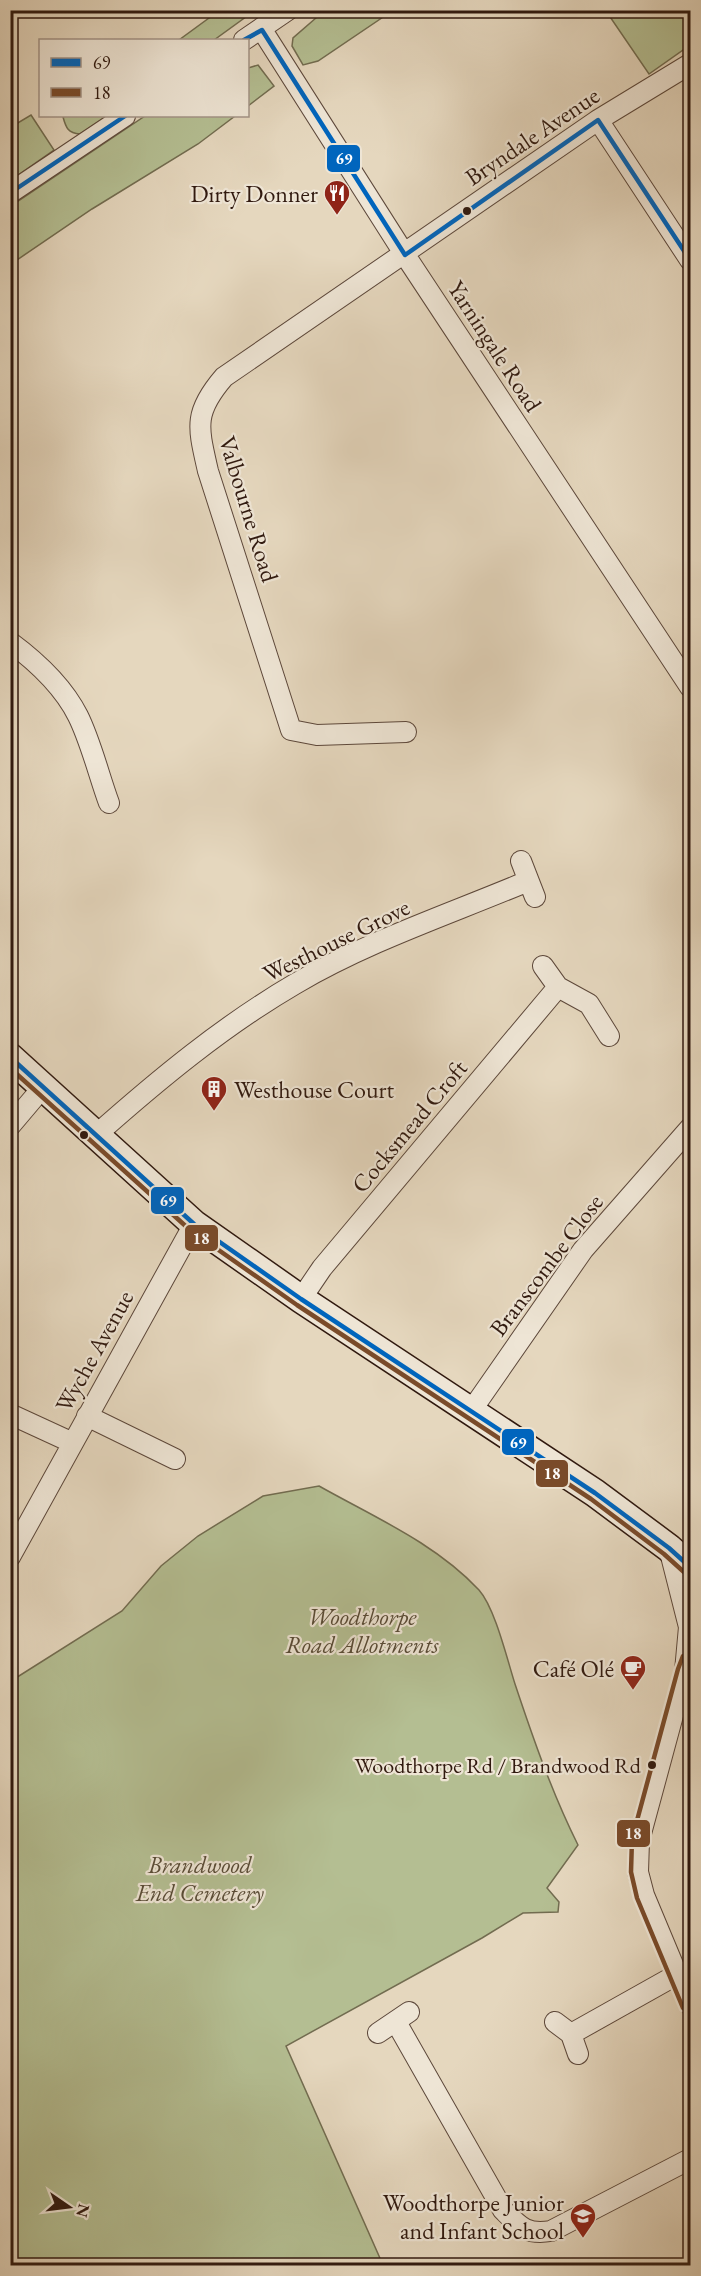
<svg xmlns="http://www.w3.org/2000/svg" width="701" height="2276" font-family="'EB Garamond',serif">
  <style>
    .green { fill: #b4be92; stroke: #726c50; stroke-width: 1.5 }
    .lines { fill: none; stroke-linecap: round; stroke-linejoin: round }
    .street-casing { stroke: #5d483b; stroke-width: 22 }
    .secondary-casing { stroke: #30190f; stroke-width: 30 }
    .street { stroke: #eee5d5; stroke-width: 20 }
    .secondary { stroke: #eee5d5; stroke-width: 27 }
    .bus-1-casing { stroke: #eee5d5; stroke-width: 9 }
    .bus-2-casing { stroke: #eee5d5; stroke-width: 9 }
    .bus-1 { stroke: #0065bd; stroke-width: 4.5 }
    .bus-2 { stroke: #7a4b2a; stroke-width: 4.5 }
    .bus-dot { fill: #30190f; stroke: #eee5d5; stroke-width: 2 }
    .labels { text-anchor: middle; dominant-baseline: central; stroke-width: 4.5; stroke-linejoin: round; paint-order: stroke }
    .bus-label { font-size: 22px; fill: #30190f; stroke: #eee5d5; text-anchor: end }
    .street-label { font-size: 24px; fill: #30190f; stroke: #eee5d5 }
    .poi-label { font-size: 24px; fill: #30190f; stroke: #eee5d5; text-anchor: end }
    .park-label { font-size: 24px; font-style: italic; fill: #584b36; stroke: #eee5d5 }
    .line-badge { stroke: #eee5d5; stroke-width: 2 }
    .badge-label { font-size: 16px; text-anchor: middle; font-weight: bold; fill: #fff }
  </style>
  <rect width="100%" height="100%" fill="#e5d7be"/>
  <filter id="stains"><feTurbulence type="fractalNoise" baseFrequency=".00333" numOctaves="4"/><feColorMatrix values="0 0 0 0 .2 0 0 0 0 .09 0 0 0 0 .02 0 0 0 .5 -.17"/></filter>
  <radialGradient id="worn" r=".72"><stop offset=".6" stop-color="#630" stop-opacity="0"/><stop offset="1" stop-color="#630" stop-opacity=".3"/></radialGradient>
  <path class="green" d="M 220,10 L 254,11 L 214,40 L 179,40 Z
    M 324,11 L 324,10 L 392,11 L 318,61 L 303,65 L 292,46 L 293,38 Z
    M 606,11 L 683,11 L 690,22 L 690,45 L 649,74 Z
    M 258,65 L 274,86 L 248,106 L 248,68 Z
    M 31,115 L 54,150 L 11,180 L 11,127 Z
    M 65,116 L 107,116 L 80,134 C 68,133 66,128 63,117 Z
    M 145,116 L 235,116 L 198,144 L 92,209 L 11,264 L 11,206 Z
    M 319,1486 C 374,1517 435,1543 479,1590 C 495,1608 507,1659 515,1684 C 533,1738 552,1793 578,1845 L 547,1888 L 559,1902 L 558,1912 L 523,1913 L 482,1938 L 286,2046 L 383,2265 L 11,2265 L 11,1681 L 122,1611 L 161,1566 L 198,1536 L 263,1496 Z"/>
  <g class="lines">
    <g class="street-casing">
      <path id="street" d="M 262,30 L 405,255 L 690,687
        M 244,40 L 288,10
        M 598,120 L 690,260
        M 10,193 L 125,116
        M 10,642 C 37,662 63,686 78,716 C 91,742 99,776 109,803
        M 406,732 L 317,735 L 291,730 L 208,471 C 198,427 193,413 224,377 L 598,120 L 690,64
        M 521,861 L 535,897
        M 543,966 L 558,987 L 589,1004 L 609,1036
        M 10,1126 L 43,1087
        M 96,1135 C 158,1080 223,1026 295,984 C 368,941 450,914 528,881
        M 301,1299 L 322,1268 L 558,987
        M 471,1411 L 583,1250 L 690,1128
        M 10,1414 L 73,1443 L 194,1224
        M 87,1416 L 175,1459
        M 669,1548 L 689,1627 L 685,1671
        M 10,1557 L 73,1443
        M 690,1659 L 685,1671 L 639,1841 L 638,1872 L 644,1895 L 690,2005
        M 396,2022 L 503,2210 C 520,2227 526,2235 551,2231 L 690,2159
        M 555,2022 L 571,2034 L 578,2054
        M 378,2033 L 409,2012
        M 571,2034 L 678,1974"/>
    </g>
    <g class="secondary-casing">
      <path id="secondary" d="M 10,1057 L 194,1224 L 301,1299 L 595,1493 L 669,1548 L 690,1567"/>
    </g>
    <use href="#street" class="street"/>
    <use href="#secondary" class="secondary"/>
    <g class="bus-1-casing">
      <path id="bus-1" d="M 244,40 L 262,30 L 405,255 L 598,120 L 690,260
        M 10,193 L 125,116
        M 10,1057 L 194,1224 L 301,1299 L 595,1493 L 669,1548 L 690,1567"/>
    </g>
    <g class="bus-2-casing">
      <path id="bus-2" d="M 10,1068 L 190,1230 L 297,1305 L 591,1499 L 664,1554 L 685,1573
        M 683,1656 L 678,1669 L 632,1839 L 631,1872 L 637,1898 L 683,2008"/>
    </g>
    <use href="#bus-1" class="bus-1"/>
    <use href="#bus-2" class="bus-2"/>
  </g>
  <defs>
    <g id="restaurant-pin" transform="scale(1.35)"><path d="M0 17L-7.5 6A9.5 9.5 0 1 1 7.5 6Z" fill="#8f2418" stroke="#eee5d5"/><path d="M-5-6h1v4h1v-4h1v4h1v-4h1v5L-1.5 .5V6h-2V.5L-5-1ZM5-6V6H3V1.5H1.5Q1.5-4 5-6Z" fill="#fff"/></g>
    <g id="building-pin" transform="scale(1.35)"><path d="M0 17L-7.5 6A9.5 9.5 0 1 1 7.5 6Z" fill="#8f2418" stroke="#eee5d5"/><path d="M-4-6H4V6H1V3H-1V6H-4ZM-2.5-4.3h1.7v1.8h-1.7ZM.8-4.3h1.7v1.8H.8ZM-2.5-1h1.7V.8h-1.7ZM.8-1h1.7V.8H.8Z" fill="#fff"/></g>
    <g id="cafe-pin" transform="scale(1.35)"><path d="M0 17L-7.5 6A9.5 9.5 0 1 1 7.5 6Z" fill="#8f2418" stroke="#eee5d5"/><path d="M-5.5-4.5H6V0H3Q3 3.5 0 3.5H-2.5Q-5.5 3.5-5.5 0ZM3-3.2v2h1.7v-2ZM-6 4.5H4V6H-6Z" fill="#fff"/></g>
    <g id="school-pin" transform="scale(1.35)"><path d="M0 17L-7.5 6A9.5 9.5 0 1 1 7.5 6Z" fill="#8f2418" stroke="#eee5d5"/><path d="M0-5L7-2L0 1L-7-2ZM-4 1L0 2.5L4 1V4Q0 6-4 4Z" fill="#fff"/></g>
  </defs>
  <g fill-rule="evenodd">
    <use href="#restaurant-pin" x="337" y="193"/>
    <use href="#building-pin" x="214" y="1089"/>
    <use href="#cafe-pin" x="633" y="1668"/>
    <use href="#school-pin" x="583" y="2216"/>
  </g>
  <g class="bus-dot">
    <circle cx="467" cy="211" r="5"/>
    <circle cx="84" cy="1135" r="5"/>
    <circle cx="652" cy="1765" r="5"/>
  </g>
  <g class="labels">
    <g class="bus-label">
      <text x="641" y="1765">Woodthorpe Rd / Brandwood Rd</text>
    </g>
    <g class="street-label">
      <text transform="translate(532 136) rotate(-34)">Bryndale Avenue</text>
      <text transform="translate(495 346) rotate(57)">Yarningale Road</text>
      <text transform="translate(249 509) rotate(73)">Valbourne Road</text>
      <text transform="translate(336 940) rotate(-26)">Westhouse Grove</text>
      <text transform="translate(409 1126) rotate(-50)">Cocksmead Croft</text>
      <text transform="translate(546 1265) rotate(-53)">Branscombe Close</text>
      <text transform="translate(94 1351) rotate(-61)">Wyche Avenue</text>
    </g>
    <g class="poi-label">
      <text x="318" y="193">Dirty Donner</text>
      <text x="234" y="1089" text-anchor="start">Westhouse Court</text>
      <text x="614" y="1668">Café Olé</text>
      <text x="564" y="2202">Woodthorpe Junior<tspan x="564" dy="28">and Infant School</tspan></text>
    </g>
    <g class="park-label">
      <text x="362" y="1616">Woodthorpe<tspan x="362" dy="28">Road Allotments</tspan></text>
      <text x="200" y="1864">Brandwood<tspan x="200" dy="28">End Cemetery</tspan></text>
    </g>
  </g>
  <g class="line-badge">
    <rect x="326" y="144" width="35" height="29" rx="6" fill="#0065bd"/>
    <rect x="150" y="1186" width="35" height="29" rx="6" fill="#0065bd"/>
    <rect x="184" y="1224" width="35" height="28" rx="6" fill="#7a4b2a"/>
    <rect x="501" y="1428" width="34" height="28" rx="6" fill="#0065bd"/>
    <rect x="535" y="1459" width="34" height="29" rx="6" fill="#7a4b2a"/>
    <rect x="616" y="1819" width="35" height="29" rx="6" fill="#7a4b2a"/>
  </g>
  <g class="badge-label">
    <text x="344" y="164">69</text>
    <text x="168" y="1206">69</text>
    <text x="201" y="1244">18</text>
    <text x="518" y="1448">69</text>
    <text x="552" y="1479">18</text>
    <text x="633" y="1839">18</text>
  </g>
  <rect width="701" height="2276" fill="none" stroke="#e5d7be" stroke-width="36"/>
  <rect x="12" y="12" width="677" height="2252" fill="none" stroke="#30190f" stroke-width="3"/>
  <rect x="18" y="18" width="665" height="2240" fill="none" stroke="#30190f" stroke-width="1.5"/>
  <rect x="39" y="39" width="210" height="78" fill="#eee5d5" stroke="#a29386" stroke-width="1.5"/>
  <rect x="51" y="58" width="30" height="9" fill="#0065bd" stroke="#a29386" stroke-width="1.5"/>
  <text x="93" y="69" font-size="18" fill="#30190f">69</text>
  <rect x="51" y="88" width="30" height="9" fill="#7a4b2a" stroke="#a29386" stroke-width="1.5"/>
  <text x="93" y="99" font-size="18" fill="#30190f">18</text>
  <g transform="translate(69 2207) rotate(104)" stroke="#eee5d5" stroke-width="4.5" paint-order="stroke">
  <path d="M0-4.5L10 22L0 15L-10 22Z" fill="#30190f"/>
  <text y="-9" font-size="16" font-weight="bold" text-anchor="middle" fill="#30190f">N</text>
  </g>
  <rect width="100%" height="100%" filter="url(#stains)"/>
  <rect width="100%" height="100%" fill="url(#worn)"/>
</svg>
